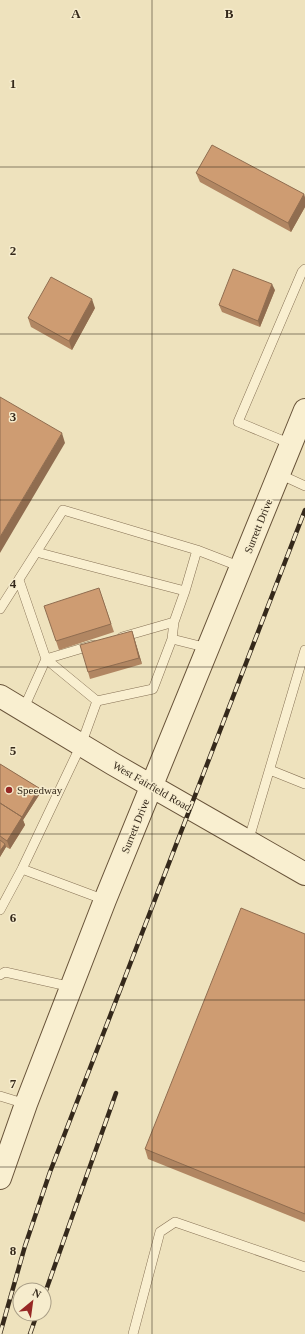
<svg xmlns="http://www.w3.org/2000/svg" width="305" height="1334" font-family="'Times New Roman',serif">
  <style>
    .lines { fill: none; stroke-linecap: round; stroke-linejoin: round }
    .lane-casing { stroke: #877256; stroke-width: 10 }
    .secondary-casing { stroke: #685339; stroke-width: 24 }
    .lane { stroke: #f9efd0; stroke-width: 9 }
    .secondary { stroke: #f9efd0; stroke-width: 22 }
    .rail-casing { stroke: #35291b; stroke-width: 4.5 }
    .rail { stroke: #f6eccd; stroke-width: 3; stroke-dasharray: 9; stroke-linecap: butt }
    .wall { fill: #b18662 }
    .shaded-wall { fill: #906d50 }
    .building { fill: #ce9c72; stroke: #906d50 }
    .grid { fill: none; stroke: #35291b; stroke-width: 1; stroke-opacity: 0.55 }
    .poi-dot { fill: #972825; stroke: #f6eccd; stroke-width: 1.5 }
    .labels { text-anchor: middle; dominant-baseline: central; stroke-width: 3; stroke-linejoin: round; paint-order: stroke }
    .street-label { font-size: 11px; fill: #35291b; stroke: #f6eccd }
    .poi-label { font-size: 11px; fill: #35291b; stroke: #f6eccd; text-anchor: start }
    .grid-label { font-size: 13px; text-anchor: middle; font-weight: bold; fill: #35291b; stroke: #f6eccd; stroke-width: 3; stroke-linejoin: round; paint-order: stroke }
  </style>
  <rect width="100%" height="100%" fill="#eee2bd"/>
  <g class="lines">
    <g class="lane-casing">
      <path id="lane" d="M 291,444 L 238,422 L 302,272 L 305,269
        M 279,474 L 305,486
        M 197,550 L 241,567
        M 36,552 L 185,591
        M 19,580 L 46,659 L 23,710
        M 0,609 L 63,510 L 197,550 L 185,591 L 174,622
        M 122,637 L 174,622 L 172,639
        M 46,659 L 93,645
        M 46,659 L 97,701
        M 270,770 L 305,784
        M 248,842 L 305,650
        M 22,869 L 105,900
        M 0,910 L 22,869 L 81,745 L 97,701 L 153,689 L 172,639 L 208,648
        M 0,975 L 5,972 L 72,987
        M 0,1096 L 26,1104
        M 133,1334 L 160,1232 L 175,1222 L 305,1267"/>
    </g>
    <g class="secondary-casing">
      <path id="secondary" d="M 0,696 L 113,764 L 305,874
        M 0,1178 L 26,1104 L 105,900 L 305,410"/>
    </g>
    <use href="#lane" class="lane"/>
    <use href="#secondary" class="secondary"/>
    <g class="rail-casing">
      <path id="rail" d="M 44,1296 L 116,1093
        M 0,1334 L 25,1246 L 50,1172 L 305,510
        M 30,1334 L 37,1314"/>
    </g>
    <use href="#rail" class="rail"/>
  </g>
  <path class="wall" d="M 196,173 L 304,194 L 305,198 L 305,207 L 291,232 L 200,182 Z
    M 275,290 L 260,327 L 222,312 L 219,305 Z
    M 95,308 L 72,350 L 31,327 L 28,318 Z
    M 102,597 L 114,632 L 59,650 L 56,641 Z
    M 132,631 L 142,664 L 90,679 L 88,672 Z
    M 0,764 L 39,788 L 41,792 L 23,820 L 25,825 L 10,849 L 6,847 L 0,857 Z
    M 305,934 L 305,1222 L 148,1159 L 145,1149 Z"/>
  <path class="shaded-wall" d="M 304,194 L 305,198 L 305,207 L 291,232 L 288,223 Z
    M 272,284 L 275,290 L 260,327 L 258,321 Z
    M 92,299 L 95,308 L 72,350 L 69,341 Z
    M 62,433 L 65,443 L 0,553 L 0,537 Z
    M 132,631 L 134,637 L 142,664 L 139,658 Z
    M 39,788 L 41,792 L 23,820 L 25,825 L 10,849 L 7,841 Z
    M 5,844 L 6,847 L 0,857 L 0,851 Z"/>
  <path class="building" d="M 212,145 L 304,194 L 288,223 L 196,173 Z
    M 233,269 L 272,284 L 258,321 L 219,305 Z
    M 51,277 L 92,299 L 69,341 L 28,318 Z
    M 0,397 L 62,433 L 0,537 Z
    M 99,588 L 111,624 L 56,641 L 44,606 Z
    M 132,631 L 139,658 L 88,672 L 80,645 Z
    M 0,764 L 39,788 L 22,817 L 0,803 Z
    M 0,803 L 22,817 L 7,841 L 0,836 Z
    M 0,840 L 5,844 L 0,851 Z
    M 241,908 L 305,934 L 305,1214 L 145,1149 Z"/>
  <path class="grid" d="M 152,0 L 152,1334M 0,167 L 305,167M 0,334 L 305,334M 0,500 L 305,500M 0,667 L 305,667M 0,834 L 305,834M 0,1000 L 305,1000M 0,1167 L 305,1167"/>
  <circle class="poi-dot" cx="9" cy="790" r="4"/>
  <g class="labels">
    <g class="street-label">
      <text transform="translate(258 526) rotate(-68)">Surrett Drive</text>
      <text transform="translate(152 786) rotate(30)">West Fairfield Road</text>
      <text transform="translate(135 826) rotate(-68)">Surrett Drive</text>
    </g>
    <g class="poi-label">
      <text x="17" y="790">Speedway</text>
    </g>
  </g>
  <g class="grid-label">
    <text x="76" y="18">A</text>
    <text x="229" y="18">B</text>
    <text x="13" y="88">1</text>
    <text x="13" y="255">2</text>
    <text x="13" y="421">3</text>
    <text x="13" y="588">4</text>
    <text x="13" y="755">5</text>
    <text x="13" y="922">6</text>
    <text x="13" y="1088">7</text>
    <text x="13" y="1255">8</text>
  </g>
  <g transform="translate(32 1302) rotate(29)"><circle r="19" fill="#f6eccd" stroke="#a99e86"/>
  <path d="M0-3L7 15L0 10L-7 15Z" fill="#972825"/>
  <text y="-6" font-size="11" font-weight="bold" text-anchor="middle" fill="#35291b">N</text>
  </g>
</svg>
